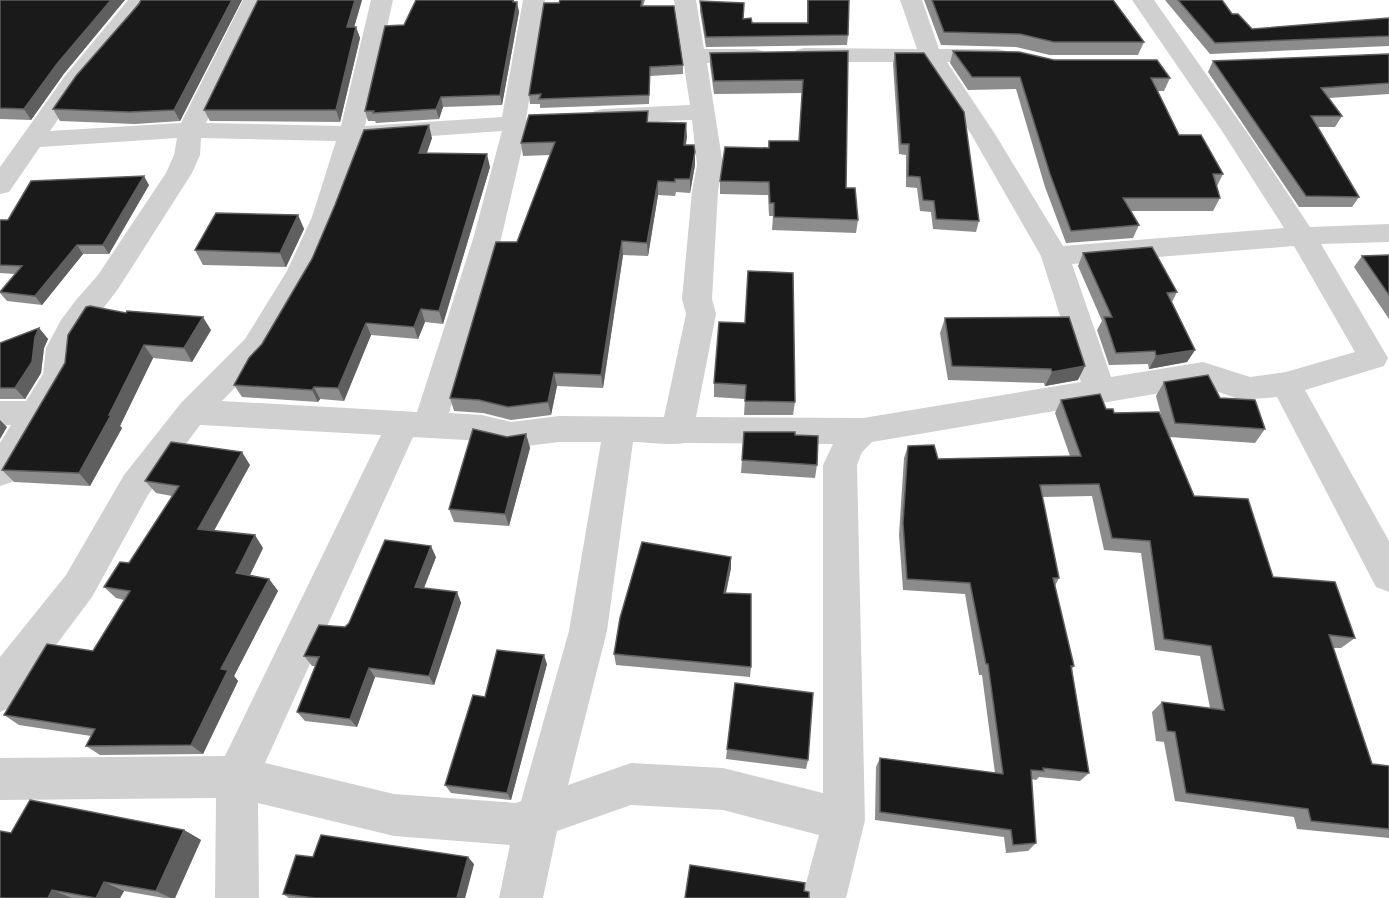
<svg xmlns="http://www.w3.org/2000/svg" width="1389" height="898" font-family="'IBM Plex Sans',sans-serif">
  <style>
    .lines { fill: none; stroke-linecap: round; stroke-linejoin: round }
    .minor { fill: #d0d0d0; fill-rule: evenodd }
    .wall { fill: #8c8c8c }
    .shaded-wall { fill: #5f5f5f }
    .building { fill: #1a1a1a; stroke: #5f5f5f; stroke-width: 1.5 }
  </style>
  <rect width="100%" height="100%" fill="#fff"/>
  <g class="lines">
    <path class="minor" d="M 128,0 L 150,0 L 143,13 L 81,86 L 50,131 L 181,123 L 243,0 L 265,0 L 206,123 L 341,126 L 371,0 L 393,0 L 365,126 L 502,117 L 523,0 L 545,0 L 526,119 L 528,123 L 501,239 L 449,413 L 482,415 L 511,422 L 559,416 L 664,417 L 686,314 L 682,299 L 692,191 L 697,165 L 692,120 L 603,123 L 594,121 L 591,116 L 594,111 L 603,109 L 690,105 L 674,0 L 696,0 L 704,49 L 755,49 L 763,51 L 766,56 L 763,61 L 707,63 L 723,165 L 718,191 L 712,299 L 716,314 L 696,417 L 863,418 L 1081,382 L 1041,256 L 971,134 L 924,62 L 804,62 L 796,60 L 793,55 L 796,50 L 804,48 L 917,49 L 900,0 L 922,0 L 939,49 L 998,49 L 1006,51 L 1009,56 L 1006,61 L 998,63 L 947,62 L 995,134 L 1063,246 L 1284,228 L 1222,131 L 1132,0 L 1154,0 L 1246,131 L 1310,227 L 1389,224 L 1389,242 L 1321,244 L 1388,358 L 1384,366 L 1305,390 L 1389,541 L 1389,592 L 1376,587 L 1277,397 L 1241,400 L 1202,386 L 872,442 L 862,452 L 857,465 L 865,820 L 846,898 L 802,898 L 819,835 L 723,810 L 631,805 L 557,831 L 543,898 L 499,898 L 510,845 L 394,836 L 258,803 L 259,898 L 215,898 L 216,798 L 0,800 L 0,758 L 225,756 L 381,435 L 200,425 L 148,495 L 92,597 L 20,693 L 14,706 L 0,712 L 0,657 L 66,575 L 124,475 L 181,403 L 245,339 L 287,271 L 312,217 L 336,141 L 201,138 L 200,155 L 192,173 L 118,289 L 84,333 L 76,348 L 74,375 L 69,383 L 12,482 L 0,486 L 0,443 L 11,425 L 0,425 L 0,401 L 26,401 L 43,374 L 46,348 L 61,320 L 76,300 L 98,275 L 166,173 L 174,155 L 177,138 L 40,147 L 9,192 L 0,194 L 0,167 L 65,76 ZM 502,131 L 473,239 L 417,412 L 222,401 L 267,355 L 315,271 L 338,217 L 361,141 ZM 1294,246 L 1355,352 L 1286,372 L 1250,377 L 1203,362 L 1111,377 L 1072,264 ZM 413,437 L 482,441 L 511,448 L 559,442 L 601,442 L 569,631 L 521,801 L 516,803 L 394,794 L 265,763 ZM 633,442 C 647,442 673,446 684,443 L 833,444 L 823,465 L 823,793 L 723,768 L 631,763 L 568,785 L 607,631 Z"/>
  </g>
  <path class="wall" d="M 0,0 L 63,75 L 31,120 L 0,119 Z
    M 141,0 L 242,0 L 180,121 L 135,124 L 60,121 L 53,109 Z
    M 362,0 L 354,27 L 356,27 L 360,38 L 340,122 L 210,121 L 204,110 Z
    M 416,0 L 514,0 L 514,2 L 517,2 L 519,12 L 502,105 L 443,107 L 439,119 L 376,123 L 375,121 L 368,121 L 365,111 Z
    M 560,0 L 645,0 L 643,6 L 683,65 L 683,74 L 650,76 L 649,104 L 540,108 L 540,104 L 530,104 L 529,95 Z
    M 807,0 L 849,0 L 848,35 L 847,45 L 706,47 L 700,11 L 700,1 L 744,19 L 752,23 L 807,23 Z
    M 924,0 L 1113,0 L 1144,42 L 1138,55 L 1050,55 L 1016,47 L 941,45 Z
    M 1165,0 L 1222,0 L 1232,14 L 1252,29 L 1389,18 L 1389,46 L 1210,54 Z
    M 848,51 L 846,188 L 858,220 L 856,233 L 772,230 L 773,216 L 769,216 L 768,195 L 720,194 L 720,181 L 768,148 L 769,141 L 799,141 L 802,93 L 714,94 L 710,65 L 710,53 Z
    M 953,51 L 1054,60 L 1170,78 L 1164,91 L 1158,91 L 1179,135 L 1223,174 L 1217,186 L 1220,198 L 1213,211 L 1131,211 L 1139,225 L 1133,238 L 1066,243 L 1045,187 L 1016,89 L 968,90 L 950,63 Z
    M 895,53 L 979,221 L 976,232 L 933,229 L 931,212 L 920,211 L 917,188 L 906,187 L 906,155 L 899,154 L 893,64 Z
    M 1389,54 L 1389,94 L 1329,98 L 1342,116 L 1335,127 L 1318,127 L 1359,197 L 1352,207 L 1299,207 L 1208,72 L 1213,61 Z
    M 648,111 L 648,122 L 686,123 L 686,145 L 695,165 L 690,193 L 676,192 L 675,196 L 658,195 L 648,256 L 623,255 L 603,388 L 557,386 L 551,415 L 511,420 L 483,413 L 454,411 L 450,398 L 517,242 L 550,155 L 523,156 L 521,143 Z
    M 432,138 L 427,153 L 490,167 L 443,324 L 425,322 L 418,339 L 371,335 L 344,401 L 320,399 L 318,402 L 242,397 L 234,385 Z
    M 149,185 L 109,254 L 83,254 L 42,305 L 7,301 L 0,293 L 15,274 L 0,273 L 0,220 L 8,220 Z
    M 298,215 L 304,229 L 286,267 L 203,265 L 195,250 Z
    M 1083,253 L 1177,292 L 1172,302 L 1195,350 L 1187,362 L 1149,369 L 1148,364 L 1109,365 L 1097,330 L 1102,321 L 1078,266 Z
    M 1389,255 L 1389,319 L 1354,267 L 1362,256 Z
    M 945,318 L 1078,380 L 1045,386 L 1044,383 L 948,380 L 940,333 Z
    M 745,323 L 795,402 L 793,415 L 744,415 L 745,399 L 714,397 L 714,383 Z
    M 39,328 L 48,339 L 44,348 L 41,373 L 25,399 L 0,399 L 0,343 Z
    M 211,330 L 192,362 L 153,358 L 120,426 L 122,428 L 90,486 L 14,482 L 2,470 L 65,363 Z
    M 1164,382 L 1220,398 L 1265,429 L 1255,443 L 1169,437 L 1194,496 L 1273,577 L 1355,638 L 1341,648 L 1333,648 L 1372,764 L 1389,766 L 1389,838 L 1297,829 L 1294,817 L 1175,801 L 1164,742 L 1156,741 L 1152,712 L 1162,702 L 1210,708 L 1200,656 L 1155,650 L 1141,553 L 1104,550 L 1092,496 L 1042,497 L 1059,578 L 1055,586 L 1074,666 L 1072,669 L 1089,773 L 1080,781 L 1039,777 L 1036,780 L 1031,779 L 1036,843 L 1028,851 L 1006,853 L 1004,837 L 875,820 L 876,767 L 880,758 L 995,773 L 982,675 L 979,675 L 965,594 L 903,590 L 899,535 L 904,458 L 908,446 L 938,459 L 1070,456 L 1055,413 L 1061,400 L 1106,409 L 1114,413 L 1162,419 L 1156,396 Z
    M 744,432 L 795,435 L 817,465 L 815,478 L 741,473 Z
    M 526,434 L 530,448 L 509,526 L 454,522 L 449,509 L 507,437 Z
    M 250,465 L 214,531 L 263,548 L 250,575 L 269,579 L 278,591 L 234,676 L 238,681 L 203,754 L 100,755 L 86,746 L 91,736 L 19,725 L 4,715 L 93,651 L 124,600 L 116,598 L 104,587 L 129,563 L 172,496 L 156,493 L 145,481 Z
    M 436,557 L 424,588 L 457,592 L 461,603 L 434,685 L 375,677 L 357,727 L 305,721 L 297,712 L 316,666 L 312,666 L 304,656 L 345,627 Z
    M 731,557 L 731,568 L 726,594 L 751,667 L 750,677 L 616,665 L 614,654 Z
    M 547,664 L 511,800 L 451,793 L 445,785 L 485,697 Z
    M 727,749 L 808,760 L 806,769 L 726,759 Z
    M 184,830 L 201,840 L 175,898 L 164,898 L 124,891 L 120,898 L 0,898 L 11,833 Z
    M 313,857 L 474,864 L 465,898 L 289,898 L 283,894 Z"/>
  <path class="shaded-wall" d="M 111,0 L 125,0 L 63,75 L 31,120 L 24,109 L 57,64 Z
    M 232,0 L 242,0 L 180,121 L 174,110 Z
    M 355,0 L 362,0 L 351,38 L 347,27 Z
    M 517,2 L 519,12 L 502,105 L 500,95 Z
    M 356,27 L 360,38 L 340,122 L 336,110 Z
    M 441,97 L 443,107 L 439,119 L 436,109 Z
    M 686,123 L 687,137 L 684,158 L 684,145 Z
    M 429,125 L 432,138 L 422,166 L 419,153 Z
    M 695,152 L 695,165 L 690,193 L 690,179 Z
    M 487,154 L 490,167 L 443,324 L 439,311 Z
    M 144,176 L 149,185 L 109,254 L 103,245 Z
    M 658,181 L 658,195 L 648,256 L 647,243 Z
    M 298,215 L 304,229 L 286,267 L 280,253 Z
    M 622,241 L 623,255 L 603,388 L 601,375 Z
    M 77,245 L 83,254 L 42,305 L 35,296 Z
    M 421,309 L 425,322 L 418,339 L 414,327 Z
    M 203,317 L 211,330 L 192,362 L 184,348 Z
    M 366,323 L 371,335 L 344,401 L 338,388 Z
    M 39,328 L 48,339 L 44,348 L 41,373 L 25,399 L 15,388 L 35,337 Z
    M 144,345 L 153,358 L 120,426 L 122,428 L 90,486 L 79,473 Z
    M 1195,350 L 1187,362 L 1149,369 L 1156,356 Z
    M 1085,366 L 1078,380 L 1045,386 L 1052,372 Z
    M 554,373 L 557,386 L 551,415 L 548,402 Z
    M 314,387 L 320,399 L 318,402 L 312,390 Z
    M 0,420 L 7,427 L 0,439 Z
    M 526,434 L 530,448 L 509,526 L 505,514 Z
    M 242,452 L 250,465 L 208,541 L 198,529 Z
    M 255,535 L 263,548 L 245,585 L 236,573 Z
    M 431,546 L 436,557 L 420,598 L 415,587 Z
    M 731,557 L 731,568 L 723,604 L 724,593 Z
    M 269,579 L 278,591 L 234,676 L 238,681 L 203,754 L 191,745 L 221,669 Z
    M 457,592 L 461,603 L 434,685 L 429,676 Z
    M 544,655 L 547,664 L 511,800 L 507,793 Z
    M 369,668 L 375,677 L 357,727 L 350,719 Z
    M 184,830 L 201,840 L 175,898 L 171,898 L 156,891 Z
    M 468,857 L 474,864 L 465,898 L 457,898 Z
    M 104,882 L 124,891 L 120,898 L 96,898 Z
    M 52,890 L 72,898 L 48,898 Z"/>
  <path class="building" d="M 0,0 L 111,0 L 57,64 L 24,109 L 0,108 Z
    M 141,0 L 232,0 L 174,110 L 129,112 L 53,109 L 76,76 L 139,4 Z
    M 258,0 L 355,0 L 347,27 L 356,27 L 336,110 L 204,110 Z
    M 416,0 L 513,0 L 513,2 L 517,2 L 500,95 L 441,97 L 436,109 L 373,113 L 374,111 L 365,111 L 385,26 L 404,25 Z
    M 560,0 L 642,0 L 641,6 L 674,6 L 683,65 L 650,67 L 649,95 L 539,99 L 541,94 L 529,95 L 544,3 L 559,3 Z
    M 808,0 L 849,0 L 848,35 L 706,37 L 700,1 L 744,3 L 743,19 L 751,18 L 752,23 L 808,23 Z
    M 932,0 L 1113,0 L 1144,42 L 1054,42 L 1020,34 L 944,32 Z
    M 1178,0 L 1222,0 L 1232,14 L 1238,14 L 1252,29 L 1389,18 L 1389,36 L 1215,43 Z
    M 848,51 L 846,188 L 855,188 L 858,220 L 774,217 L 774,203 L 770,203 L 769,182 L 720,181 L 725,147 L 769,148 L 769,141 L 799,141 L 803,80 L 714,81 L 710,53 Z
    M 953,51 L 1019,52 L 1054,60 L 1157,60 L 1170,78 L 1151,78 L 1179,135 L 1201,135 L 1223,174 L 1213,174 L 1220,198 L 1123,198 L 1139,225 L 1071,231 L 1050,174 L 1020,77 L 972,77 Z
    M 895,53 L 924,53 L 964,112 L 979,221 L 936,219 L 934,201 L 923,200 L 920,177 L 908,176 L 909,144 L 901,144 Z
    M 1389,54 L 1389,83 L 1321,88 L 1342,116 L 1311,116 L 1359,197 L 1306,196 L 1213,61 Z
    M 648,111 L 647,122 L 686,123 L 684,145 L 694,145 L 695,152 L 690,179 L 675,179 L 675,182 L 658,181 L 647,243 L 622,241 L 601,375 L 554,373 L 548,402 L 508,407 L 479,400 L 450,398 L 496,242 L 517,242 L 555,142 L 521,143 L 529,115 Z
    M 429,125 L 419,153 L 487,154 L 439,311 L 421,309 L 414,327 L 366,323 L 338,388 L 314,387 L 312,390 L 234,385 L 249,358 L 262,344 L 312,259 L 335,205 L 364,130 Z
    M 144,176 L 103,245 L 77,245 L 35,296 L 0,292 L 22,266 L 0,265 L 0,220 L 8,220 L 31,181 Z
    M 216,213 L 298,215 L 280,253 L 195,250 Z
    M 1152,247 L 1177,292 L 1167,293 L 1195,350 L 1156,356 L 1155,351 L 1116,353 L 1104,317 L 1112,317 L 1083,253 Z
    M 1389,255 L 1389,295 L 1362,256 Z
    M 748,271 L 793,273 L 795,402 L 745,401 L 746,385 L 714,383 L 719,322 L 745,323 Z
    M 90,306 L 126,313 L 127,311 L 203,317 L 184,348 L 144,345 L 109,415 L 111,415 L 79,473 L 2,470 L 65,363 L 68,335 L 86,307 Z
    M 1069,317 L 1085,366 L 1052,372 L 1051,369 L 952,366 L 945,318 Z
    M 39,328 L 35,337 L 32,362 L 15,388 L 0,388 L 0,343 Z
    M 1208,375 L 1220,398 L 1255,400 L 1265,429 L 1175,423 L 1164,382 Z
    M 1100,394 L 1106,409 L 1113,409 L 1114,413 L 1159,412 L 1194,496 L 1248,499 L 1273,577 L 1335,582 L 1355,638 L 1329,635 L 1372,764 L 1389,766 L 1389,829 L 1311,821 L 1308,809 L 1186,793 L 1175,732 L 1167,731 L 1162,702 L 1224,710 L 1211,646 L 1164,639 L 1150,541 L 1112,538 L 1099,484 L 1040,485 L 1059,578 L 1053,578 L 1074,666 L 1071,666 L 1089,773 L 1043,768 L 1044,771 L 1031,770 L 1036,843 L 1013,845 L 1011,830 L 880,812 L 880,758 L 1003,774 L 988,664 L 986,664 L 970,583 L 907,579 L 903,523 L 908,446 L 934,445 L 938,459 L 1081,456 L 1061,400 Z
    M 473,429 L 507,437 L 526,434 L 505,514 L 449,509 Z
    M 744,432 L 795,432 L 795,435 L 818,436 L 817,465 L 742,460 Z
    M 171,442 L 242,452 L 198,529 L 255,535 L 236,573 L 269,579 L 221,669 L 228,670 L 191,745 L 86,746 L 95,729 L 4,715 L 47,644 L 93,651 L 130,591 L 104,587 L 120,562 L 129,563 L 179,486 L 145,481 Z
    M 385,540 L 431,546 L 415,587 L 457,592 L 429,676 L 369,668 L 350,719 L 297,712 L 319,657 L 304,656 L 319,625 L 345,627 L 349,623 Z
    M 642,542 L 731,557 L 724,593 L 751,594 L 751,667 L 614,654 L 620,618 Z
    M 497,650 L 544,655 L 507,793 L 445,785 L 473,695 L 485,697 Z
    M 735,683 L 813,693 L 808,760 L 727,749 Z
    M 30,800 L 184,830 L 156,891 L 104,882 L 96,898 L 52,890 L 48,898 L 0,898 L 0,831 L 11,833 Z
    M 321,835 L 468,857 L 457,898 L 315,898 L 283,894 L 296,855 L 313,857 Z
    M 690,865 L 805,883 L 804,891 L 809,892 L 809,898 L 685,898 Z"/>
</svg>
